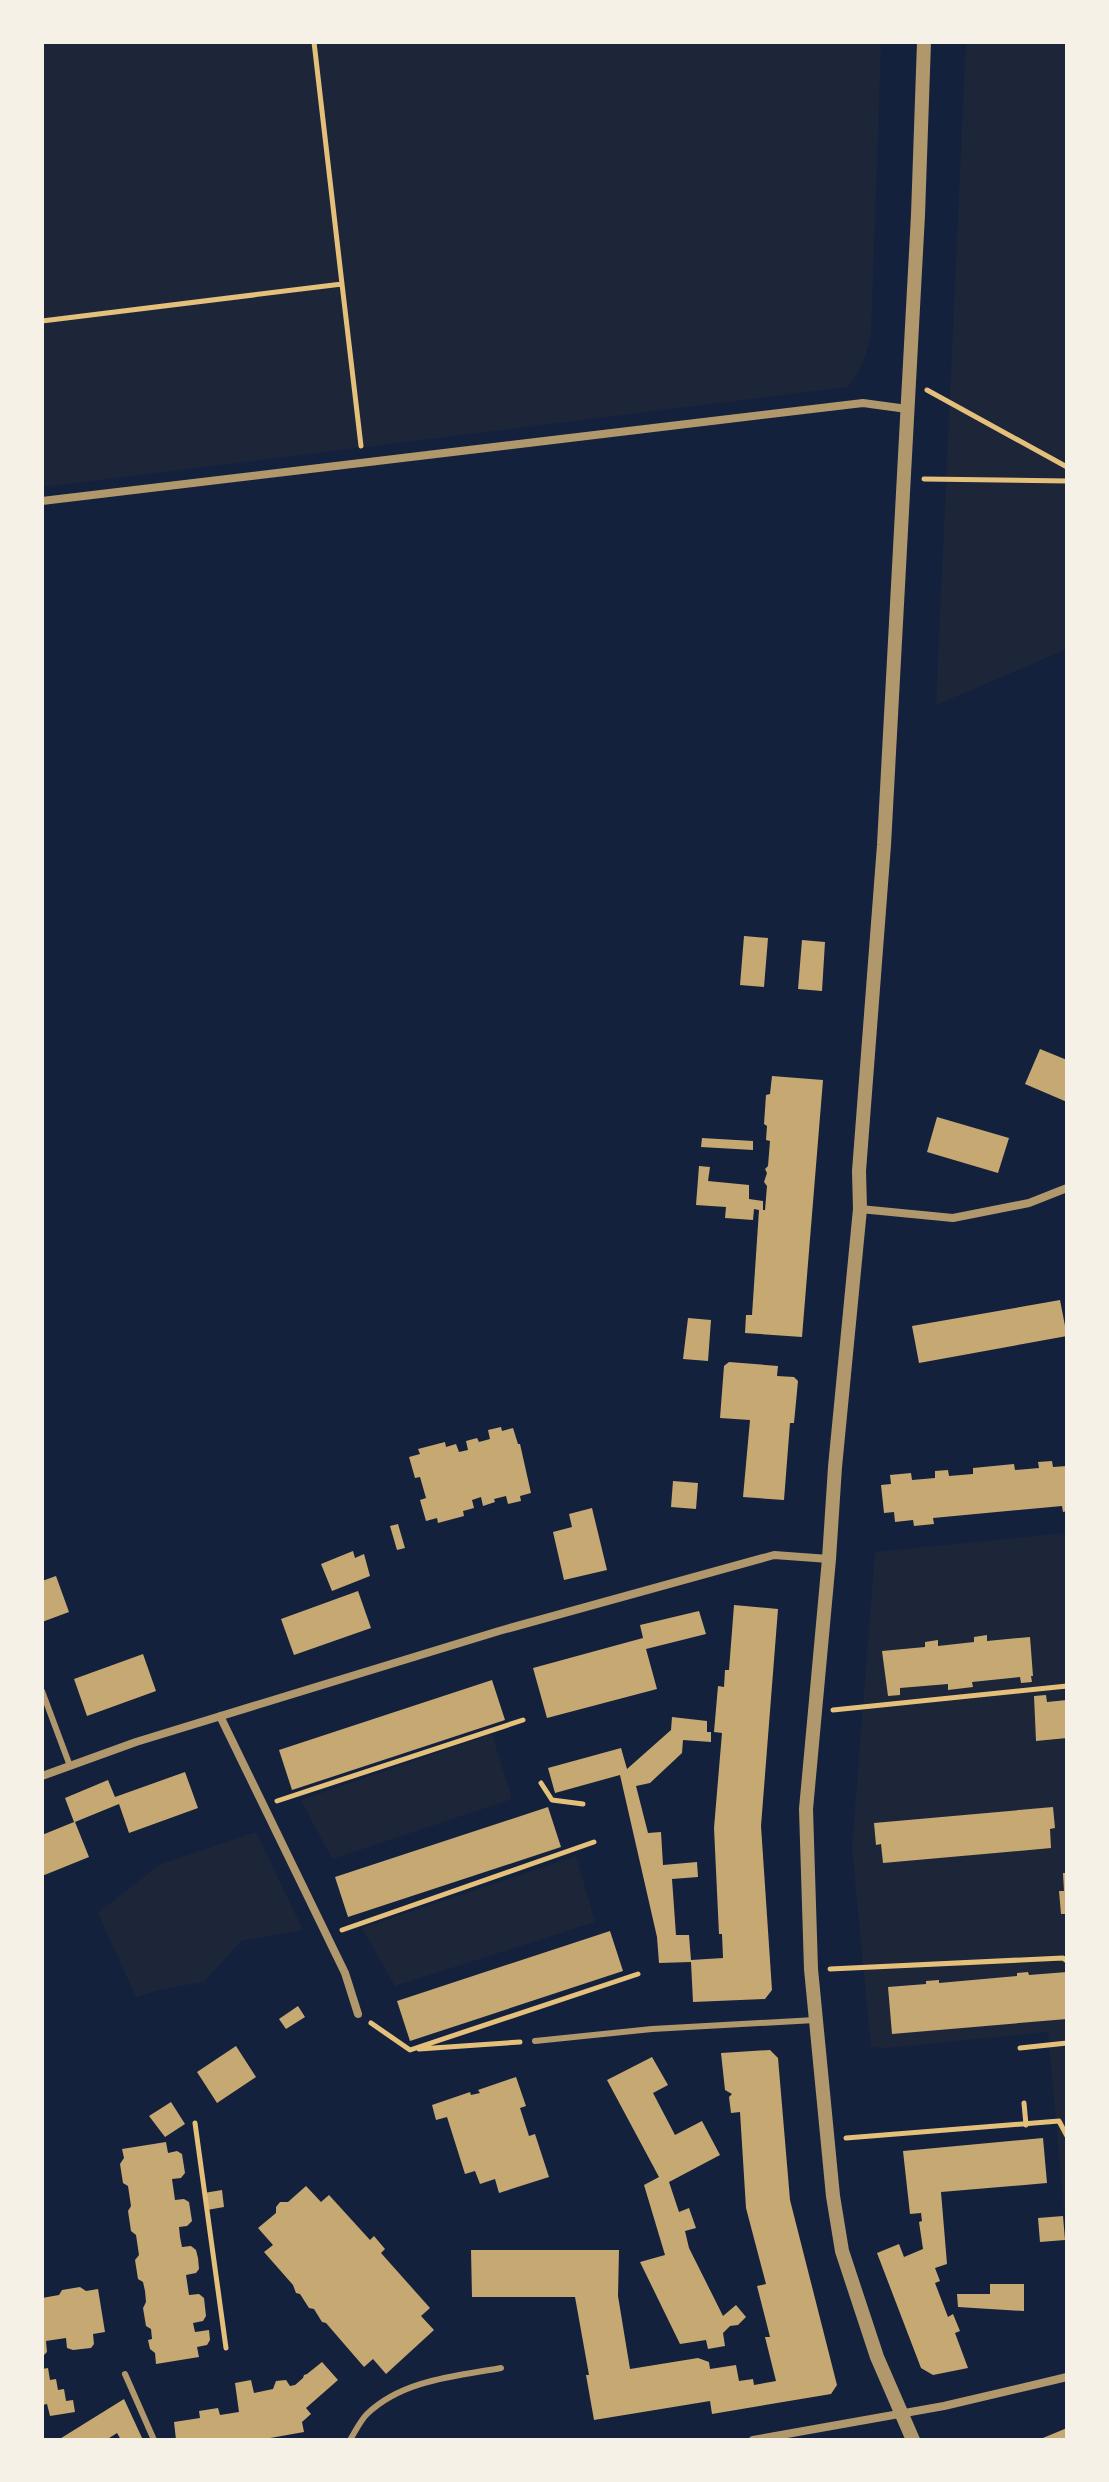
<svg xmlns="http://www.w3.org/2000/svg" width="1109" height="2482" font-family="Lato,sans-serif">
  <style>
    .green { fill: #1d2539 }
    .building { fill: #c6a872 }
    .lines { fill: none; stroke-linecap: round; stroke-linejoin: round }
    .path { stroke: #e5c07b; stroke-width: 5 }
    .service { stroke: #b1986c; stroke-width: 6 }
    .minor { stroke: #b1986c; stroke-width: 8 }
    .tertiary { stroke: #b1986c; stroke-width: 14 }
  </style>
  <rect width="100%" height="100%" fill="#14213d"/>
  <path class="green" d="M 42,42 L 881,42 L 871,335 C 866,356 861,370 848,387 L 42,487 Z
    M 966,42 L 1067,42 L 1067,649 L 936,705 Z
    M 1067,1533 L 1067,2244 L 1048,2032 L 887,2048 L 871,2047 L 852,1848 L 875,1552 Z
    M 492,1734 L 512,1799 L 332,1859 L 301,1800 Z
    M 256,1832 L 303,1930 L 241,1941 L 204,1982 L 163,1989 L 136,1997 L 98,1913 L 159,1865 Z
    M 576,1856 L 595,1922 L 395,1986 L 362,1928 Z"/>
  <path class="building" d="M 744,936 L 768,938 L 764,987 L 740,985 Z
    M 802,940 L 825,942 L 822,991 L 798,989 Z
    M 1040,1049 L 1067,1060 L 1067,1102 L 1025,1084 Z
    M 772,1076 L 823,1080 L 802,1337 L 745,1333 L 746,1315 L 752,1315 L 759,1210 L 754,1209 L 753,1220 L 725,1218 L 726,1207 L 696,1205 L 699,1166 L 710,1167 L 708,1181 L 749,1185 L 749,1199 L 763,1201 L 763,1210 L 765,1210 L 767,1186 L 764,1182 L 767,1173 L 765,1169 L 768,1166 L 770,1141 L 766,1140 L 767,1126 L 764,1124 L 766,1095 L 770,1094 Z
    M 937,1117 L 1009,1138 L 998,1173 L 927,1152 Z
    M 702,1138 L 753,1141 L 753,1150 L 701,1147 Z
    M 1060,1300 L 1067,1336 L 919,1363 L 912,1326 Z
    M 688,1318 L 711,1320 L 708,1361 L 683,1359 Z
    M 729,1362 L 778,1366 L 777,1376 L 794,1377 L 798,1381 L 794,1423 L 790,1423 L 784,1500 L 743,1497 L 750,1420 L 720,1418 L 724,1366 Z
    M 501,1427 L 502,1431 L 513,1428 L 518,1444 L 520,1444 L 531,1493 L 520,1496 L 521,1501 L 508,1504 L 506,1496 L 494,1499 L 495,1502 L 483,1506 L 481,1497 L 472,1500 L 474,1508 L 463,1511 L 464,1516 L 438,1523 L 437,1518 L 426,1521 L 420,1500 L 426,1498 L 420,1477 L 415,1478 L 409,1457 L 420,1454 L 418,1449 L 445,1442 L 446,1447 L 456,1444 L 459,1452 L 468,1450 L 466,1441 L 477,1438 L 479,1442 L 490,1439 L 488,1430 Z
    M 1052,1461 L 1053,1467 L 1067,1466 L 1067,1511 L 1063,1512 L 1062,1506 L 933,1518 L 934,1524 L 914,1526 L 913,1520 L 895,1522 L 894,1512 L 884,1513 L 881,1485 L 891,1484 L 890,1475 L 911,1473 L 912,1480 L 935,1478 L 935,1471 L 948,1470 L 949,1476 L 973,1474 L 973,1468 L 1014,1464 L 1015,1470 L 1039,1468 L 1038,1462 Z
    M 673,1481 L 698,1483 L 696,1509 L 671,1507 Z
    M 592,1508 L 607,1570 L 564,1580 L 553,1532 L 572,1527 L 569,1514 Z
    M 398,1524 L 405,1548 L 397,1550 L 390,1526 Z
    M 353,1551 L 355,1558 L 364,1554 L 370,1576 L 332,1591 L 321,1564 Z
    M 56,1576 L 69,1612 L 42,1622 L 42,1581 Z
    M 358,1591 L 371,1628 L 294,1655 L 281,1619 Z
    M 734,1605 L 778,1609 L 761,1826 L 772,1990 L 765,1999 L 693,2002 L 691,1962 L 659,1963 L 657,1937 L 620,1775 L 555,1793 L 548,1768 L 621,1748 L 627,1769 L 671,1730 L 672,1717 L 707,1721 L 707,1732 L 711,1732 L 711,1742 L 683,1740 L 682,1753 L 650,1783 L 636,1786 L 648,1833 L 661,1832 L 663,1865 L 697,1862 L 698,1877 L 672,1879 L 676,1935 L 689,1935 L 691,1960 L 723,1958 L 722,1934 L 719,1934 L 714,1828 L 722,1733 L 714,1732 L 718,1686 L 724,1687 L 725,1670 L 729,1670 Z
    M 699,1611 L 706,1634 L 646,1649 L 657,1689 L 547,1718 L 533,1668 L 643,1638 L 640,1625 Z
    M 987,1635 L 987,1641 L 1030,1637 L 1033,1676 L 1031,1676 L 1032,1682 L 1021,1683 L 1020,1677 L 972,1682 L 973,1687 L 948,1690 L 948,1684 L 900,1688 L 900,1695 L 888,1696 L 882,1651 L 925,1647 L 925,1642 L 938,1640 L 938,1646 L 974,1642 L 974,1637 Z
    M 143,1654 L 156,1691 L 87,1716 L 74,1679 Z
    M 492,1680 L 505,1720 L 292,1790 L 279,1750 Z
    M 1046,1695 L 1047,1702 L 1067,1700 L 1067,1738 L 1036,1741 L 1034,1696 Z
    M 185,1772 L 198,1808 L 129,1833 L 119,1804 L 75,1822 L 89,1857 L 42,1876 L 42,1835 L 74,1822 L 65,1798 L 108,1780 L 115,1797 Z
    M 548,1807 L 561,1847 L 348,1917 L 335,1877 Z
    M 1053,1807 L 1055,1828 L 1050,1829 L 1051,1848 L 883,1863 L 881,1844 L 876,1845 L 874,1823 Z
    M 1063,1873 L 1067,1873 L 1067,1914 L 1061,1914 L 1059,1891 L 1064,1891 Z
    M 610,1931 L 623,1971 L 410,2041 L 397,2001 Z
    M 1028,1972 L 1029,1975 L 1067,1972 L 1067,2019 L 892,2034 L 888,1987 L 926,1984 L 926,1981 L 939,1980 L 939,1983 L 1017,1976 L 1017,1973 Z
    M 298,2006 L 305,2017 L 286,2029 L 279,2019 Z
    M 236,2046 L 256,2077 L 217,2103 L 197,2072 Z
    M 770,2050 L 778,2058 L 790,2200 L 837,2385 L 831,2394 L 712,2414 L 710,2401 L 594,2420 L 586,2375 L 589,2375 L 575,2297 L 472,2297 L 471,2250 L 619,2250 L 618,2296 L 630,2369 L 698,2358 L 709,2362 L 710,2369 L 736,2365 L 739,2381 L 753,2379 L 754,2385 L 776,2381 L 765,2337 L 770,2337 L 757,2286 L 766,2284 L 746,2208 L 740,2112 L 731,2113 L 729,2097 L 732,2094 L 725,2090 L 721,2053 Z
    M 652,2057 L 668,2085 L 653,2093 L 675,2135 L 702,2121 L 720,2155 L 669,2182 L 679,2212 L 689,2208 L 696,2228 L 685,2231 L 689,2248 L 723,2316 L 736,2305 L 746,2317 L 738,2325 L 730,2326 L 723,2333 L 725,2346 L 708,2349 L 706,2340 L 680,2344 L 640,2262 L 665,2255 L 644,2185 L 659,2177 L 607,2080 Z
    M 516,2077 L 526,2106 L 520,2108 L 529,2136 L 535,2134 L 549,2177 L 499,2193 L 495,2179 L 480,2184 L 475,2171 L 465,2174 L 447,2117 L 436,2120 L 432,2105 L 470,2092 L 471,2095 L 480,2093 L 478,2090 Z
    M 171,2102 L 185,2124 L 165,2137 L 149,2116 Z
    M 1043,2138 L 1047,2183 L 941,2192 L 947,2264 L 935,2268 L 940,2281 L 935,2283 L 948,2317 L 953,2314 L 960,2331 L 955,2333 L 968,2368 L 933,2375 L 921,2368 L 877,2253 L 899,2244 L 904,2257 L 923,2249 L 919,2222 L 922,2221 L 921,2213 L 910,2214 L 903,2151 Z
    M 166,2142 L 168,2153 L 177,2151 L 182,2154 L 185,2173 L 181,2178 L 172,2179 L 175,2200 L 184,2199 L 189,2202 L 192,2221 L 187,2226 L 179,2227 L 180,2237 L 182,2247 L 191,2246 L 196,2250 L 198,2258 L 199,2269 L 196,2273 L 186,2275 L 189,2295 L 199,2294 L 204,2298 L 206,2316 L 203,2321 L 193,2323 L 195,2332 L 209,2330 L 210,2340 L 207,2345 L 197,2347 L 199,2357 L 156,2364 L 155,2353 L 150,2349 L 148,2340 L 152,2339 L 151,2329 L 146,2326 L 143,2308 L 146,2302 L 145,2291 L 143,2282 L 138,2279 L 135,2260 L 139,2255 L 136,2235 L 131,2231 L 128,2211 L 131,2206 L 128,2186 L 123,2183 L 120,2164 L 124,2158 L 122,2149 Z
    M 306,2186 L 321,2202 L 329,2195 L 370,2240 L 374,2236 L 385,2249 L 381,2253 L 430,2308 L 421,2316 L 434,2330 L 386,2374 L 373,2359 L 364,2367 L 326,2323 L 322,2322 L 314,2309 L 309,2308 L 300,2294 L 296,2293 L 293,2285 L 264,2252 L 273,2245 L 258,2228 L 276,2213 L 276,2207 L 280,2202 L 288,2202 Z
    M 222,2190 L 224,2207 L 207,2210 L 204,2193 Z
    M 1063,2216 L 1065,2240 L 1040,2242 L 1038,2218 Z
    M 990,2284 L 1024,2284 L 1024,2311 L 958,2307 L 957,2294 L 990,2294 Z
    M 80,2287 L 86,2291 L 98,2289 L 105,2332 L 93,2334 L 94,2344 L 91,2348 L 73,2350 L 67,2348 L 66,2338 L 46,2341 L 47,2352 L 42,2357 L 42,2298 L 59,2295 L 62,2290 Z
    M 322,2362 L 338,2380 L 306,2408 L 311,2414 L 302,2422 L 304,2432 L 259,2440 L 176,2440 L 174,2422 L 200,2418 L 199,2411 L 218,2408 L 220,2415 L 239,2412 L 235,2383 L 251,2380 L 254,2393 L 273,2389 L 276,2381 L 286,2380 L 290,2386 L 295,2385 L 303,2378 L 304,2375 L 307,2374 Z
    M 48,2368 L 50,2380 L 56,2379 L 58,2390 L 64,2389 L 66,2401 L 73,2400 L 75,2412 L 50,2416 L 47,2404 L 42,2405 L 42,2369 Z
    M 124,2399 L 143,2440 L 121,2440 L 117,2433 L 106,2440 L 58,2440 Z
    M 1067,2428 L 1067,2440 L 1038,2440 Z"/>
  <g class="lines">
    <path class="path" d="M 342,284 L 361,446
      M 42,321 L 342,284 L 314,42
      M 927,390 L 1067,467
      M 924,479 L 1067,481
      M 833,1710 L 1067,1686
      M 541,1783 L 552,1800 L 583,1804
      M 277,1801 L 523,1720
      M 342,1930 L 594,1842
      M 830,1969 L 1063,1958 L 1067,1961
      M 371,2023 L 410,2050 L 638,1974
      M 1020,2048 L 1067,2043
      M 419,2049 L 520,2042
      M 1024,2103 L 1026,2125
      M 195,2123 L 226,2348
      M 846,2138 L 1059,2121 L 1067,2136"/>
    <path class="service" d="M 42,1691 L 70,1766
      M 535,2041 L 652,2029 L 815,2020
      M 125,2374 L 154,2440
      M 350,2440 C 355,2432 360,2421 367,2414 C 402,2380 456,2376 501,2368"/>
    <path class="minor" d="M 42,501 L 863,403 L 907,409
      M 860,1209 L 953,1218 L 1029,1203 L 1067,1188
      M 220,1716 L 345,1973 L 358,2014
      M 42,1776 L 136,1742 L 499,1631 L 774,1555 L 829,1559
      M 753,2440 L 944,2406 L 1067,2377"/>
    <path class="tertiary" d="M 913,2440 L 877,2357 L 842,2251 L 833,2196 L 811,1969 L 806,1809 L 829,1559 L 835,1467 L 860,1209 L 859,1171 L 884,845 L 918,215 L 924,42"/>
  </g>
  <rect width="1109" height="2482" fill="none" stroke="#f6f1e7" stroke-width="88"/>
</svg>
